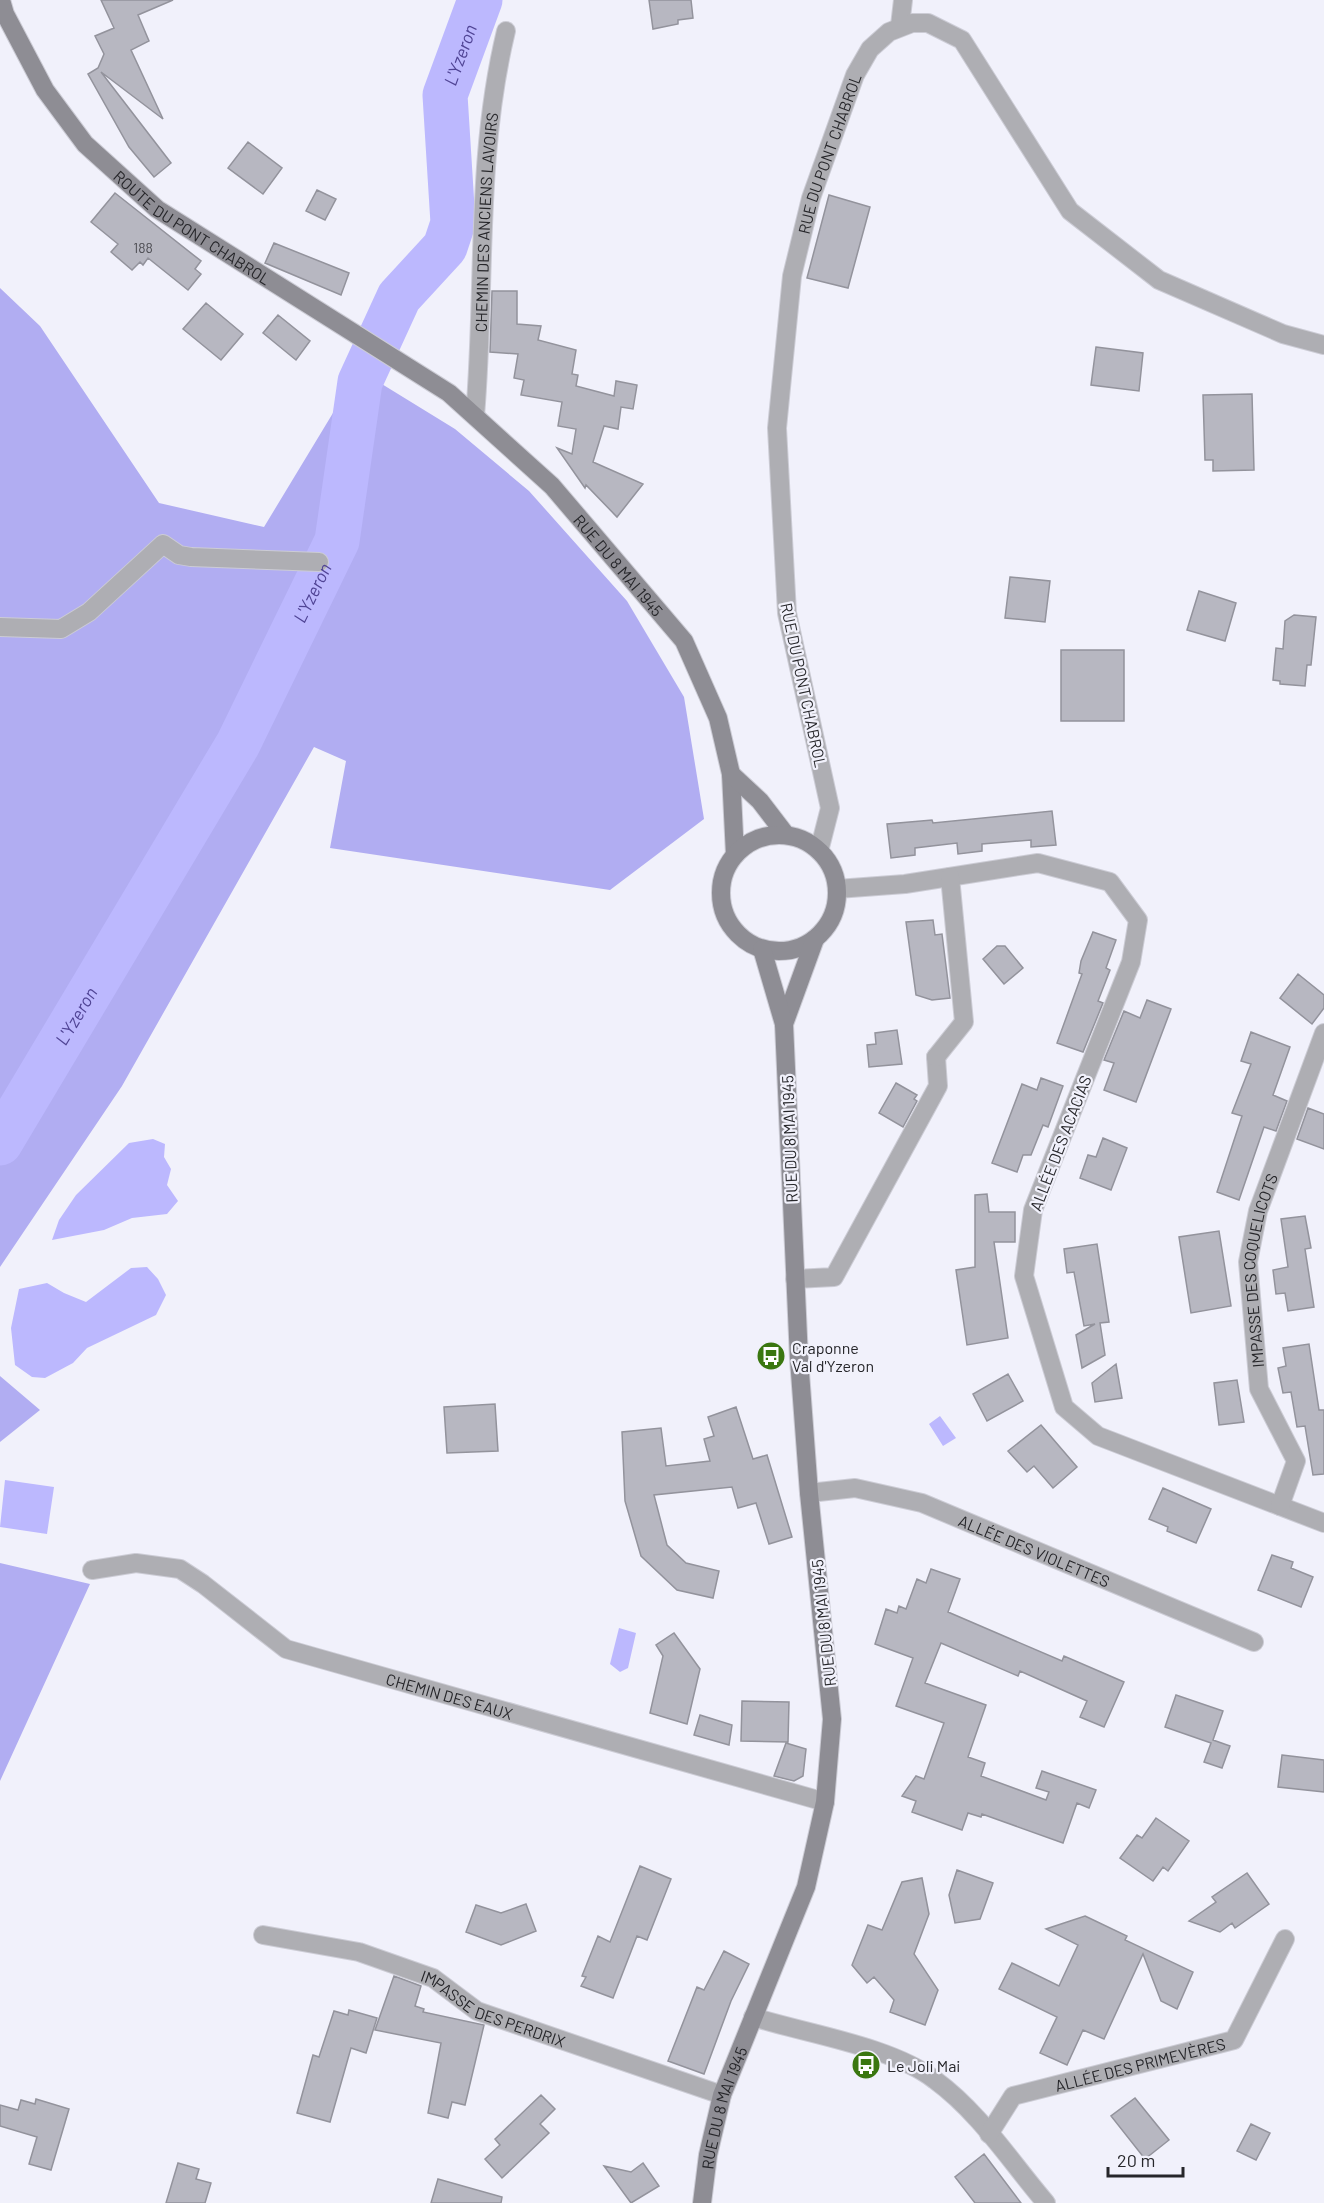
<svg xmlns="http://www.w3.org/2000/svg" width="1324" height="2203" font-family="Barlow,sans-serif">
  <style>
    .forest { fill: #b1adf2 }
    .water { fill: #bcb8fe }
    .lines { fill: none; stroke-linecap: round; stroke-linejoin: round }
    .river { stroke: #bcb8fe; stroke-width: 45 }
    .building { fill: #b7b7c1; stroke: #93939c; stroke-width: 1.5 }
    .pedestrian-casing { stroke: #ccccd5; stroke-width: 20 }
    .minor-casing { stroke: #ccccd5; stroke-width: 20 }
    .secondary-casing { stroke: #ccccd5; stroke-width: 20 }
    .pedestrian { stroke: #aeaeb3; stroke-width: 18 }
    .minor { stroke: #aeaeb3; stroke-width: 18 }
    .secondary { stroke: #8e8d94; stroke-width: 18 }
    .labels { text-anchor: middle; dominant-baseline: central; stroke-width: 4.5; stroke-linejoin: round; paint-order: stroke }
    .number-label { font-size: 14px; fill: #4a4a50 }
    .street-label { font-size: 16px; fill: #26262a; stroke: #f1f1fb }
    .poi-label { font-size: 16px; fill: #26262a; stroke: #f1f1fb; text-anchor: start }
    .water-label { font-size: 18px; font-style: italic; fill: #504495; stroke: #f1f1fb }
  </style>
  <rect width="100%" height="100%" fill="#f1f1fb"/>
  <path class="forest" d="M 0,288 L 40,326 L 159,503 L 264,527 L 359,370 L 455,429 L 529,491 L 627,601 L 684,697 L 704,819 L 610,890 L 330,848 L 346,761 L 314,747 L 122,1086 L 0,1267 Z
    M 0,1376 L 40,1410 L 0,1442 Z
    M 0,1563 L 90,1584 L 0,1781 Z"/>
  <path class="water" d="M 153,1139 L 165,1144 L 164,1157 L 171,1169 L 167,1185 L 178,1201 L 167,1214 L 132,1218 L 104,1230 L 52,1240 L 59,1220 L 76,1195 L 129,1143 Z
    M 147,1267 L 158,1279 L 166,1295 L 156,1315 L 87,1348 L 73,1363 L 45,1378 L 32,1377 L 15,1365 L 11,1328 L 19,1289 L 47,1283 L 64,1293 L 86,1302 L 131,1268 Z
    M 940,1416 L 956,1438 L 943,1446 L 929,1424 Z
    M 5,1480 L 54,1487 L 47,1534 L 0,1527 Z
    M 619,1628 L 636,1633 L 628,1668 L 620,1672 L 610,1664 Z"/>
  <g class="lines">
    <path class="river" id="s1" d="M 0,1143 L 238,744 L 337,541 L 360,382 L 399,297 L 445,247 L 453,223 L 445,95 L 480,0"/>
  </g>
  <path class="building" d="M 101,0 L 173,0 L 138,15 L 149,41 L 131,50 L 163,119 L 101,72 L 171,163 L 154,177 L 129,147 L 88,74 L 98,68 L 104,54 L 95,36 L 114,28 Z
    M 649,0 L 691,0 L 693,18 L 678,20 L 678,24 L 653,29 Z
    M 248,142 L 282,168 L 263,194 L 228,168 Z
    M 317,190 L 336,199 L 325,220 L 306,211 Z
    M 115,193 L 201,261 L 195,269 L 201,274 L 188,290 L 148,258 L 143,265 L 140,262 L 132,270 L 111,252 L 118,244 L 91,222 Z
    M 829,195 L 870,207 L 848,288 L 807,278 Z
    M 274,243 L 349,273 L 341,295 L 265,263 Z
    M 492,291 L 517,291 L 517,324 L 541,326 L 538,340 L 576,350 L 572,374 L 578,375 L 576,386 L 614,396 L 616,381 L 637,385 L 633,409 L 621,407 L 618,429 L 604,426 L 593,462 L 643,484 L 617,517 L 586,485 L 585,488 L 557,448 L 572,454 L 576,429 L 558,426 L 562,402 L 521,395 L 524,380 L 514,378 L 518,354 L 490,352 Z
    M 206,303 L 243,334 L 221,360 L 183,329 Z
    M 278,315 L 310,341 L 296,360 L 263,333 Z
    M 1096,347 L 1143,353 L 1139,391 L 1091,385 Z
    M 1252,394 L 1254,470 L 1213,471 L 1213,460 L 1205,460 L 1203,395 Z
    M 1010,577 L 1050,581 L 1045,622 L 1005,618 Z
    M 1199,591 L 1236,603 L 1225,641 L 1187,630 Z
    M 1294,615 L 1316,617 L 1311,665 L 1307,665 L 1305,686 L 1280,684 L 1280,681 L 1273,680 L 1276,648 L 1283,649 L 1285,621 Z
    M 1061,650 L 1124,650 L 1124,721 L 1061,721 Z
    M 1052,811 L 1056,845 L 1031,847 L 1031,840 L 982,844 L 982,851 L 958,854 L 957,843 L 915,848 L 915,855 L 891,858 L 887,824 L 932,820 L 933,823 Z
    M 933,920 L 935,935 L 942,934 L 950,998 L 932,1000 L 916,995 L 906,922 Z
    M 1093,932 L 1116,940 L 1106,968 L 1110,970 L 1098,1001 L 1103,1003 L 1083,1052 L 1057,1043 L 1082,974 L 1079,973 L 1081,961 Z
    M 997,946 L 1005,946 L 1023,968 L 1004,984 L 983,959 Z
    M 1298,974 L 1324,995 L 1324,1008 L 1312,1024 L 1280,998 Z
    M 1147,1000 L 1171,1009 L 1136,1102 L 1104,1090 L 1114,1063 L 1104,1060 L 1124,1011 L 1140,1018 Z
    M 897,1030 L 902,1064 L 869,1067 L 867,1045 L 876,1044 L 875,1033 Z
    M 1251,1032 L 1290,1047 L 1273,1095 L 1287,1101 L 1276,1131 L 1264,1127 L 1239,1200 L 1217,1192 L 1242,1116 L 1232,1113 L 1251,1064 L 1241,1061 Z
    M 1041,1078 L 1063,1086 L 1048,1127 L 1043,1125 L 1031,1155 L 1023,1155 L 1017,1172 L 992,1163 L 1022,1084 L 1037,1090 Z
    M 896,1083 L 917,1095 L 914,1099 L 917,1101 L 903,1127 L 879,1113 Z
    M 1308,1108 L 1324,1114 L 1324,1149 L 1297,1139 Z
    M 1103,1138 L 1127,1148 L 1111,1190 L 1080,1178 L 1088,1155 L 1096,1157 Z
    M 987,1194 L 989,1212 L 1015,1212 L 1015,1242 L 994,1242 L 1008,1338 L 967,1345 L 956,1270 L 975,1267 L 975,1195 Z
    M 1305,1216 L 1311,1248 L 1305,1249 L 1314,1307 L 1288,1311 L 1285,1293 L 1276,1294 L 1273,1270 L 1288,1267 L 1281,1219 Z
    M 1219,1231 L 1231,1306 L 1191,1313 L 1179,1237 Z
    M 1097,1244 L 1109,1322 L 1100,1323 L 1105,1355 L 1082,1368 L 1076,1335 L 1095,1324 L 1084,1326 L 1074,1272 L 1067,1273 L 1064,1249 Z
    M 1309,1344 L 1319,1410 L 1324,1410 L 1324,1474 L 1313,1475 L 1305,1426 L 1297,1427 L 1291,1392 L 1283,1393 L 1278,1368 L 1286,1366 L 1283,1348 Z
    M 1116,1364 L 1122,1398 L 1095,1402 L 1092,1383 Z
    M 1008,1374 L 1023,1401 L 987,1421 L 973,1394 Z
    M 1237,1380 L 1244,1422 L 1219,1425 L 1214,1383 Z
    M 495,1404 L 498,1451 L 447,1453 L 444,1407 Z
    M 736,1407 L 753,1459 L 767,1455 L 792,1537 L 769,1544 L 756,1503 L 738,1508 L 732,1487 L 654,1495 L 667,1545 L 686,1563 L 719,1571 L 713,1598 L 677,1590 L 641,1556 L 625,1501 L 622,1432 L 661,1428 L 666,1466 L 710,1461 L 704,1439 L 714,1436 L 708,1417 Z
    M 1041,1425 L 1077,1467 L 1053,1488 L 1034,1466 L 1027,1472 L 1008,1451 Z
    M 1163,1488 L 1211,1509 L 1196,1543 L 1167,1531 L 1168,1527 L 1149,1519 Z
    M 1272,1555 L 1293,1562 L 1291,1568 L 1313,1577 L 1301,1607 L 1258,1590 Z
    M 931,1569 L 960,1579 L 948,1612 L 1062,1661 L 1064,1656 L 1124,1682 L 1104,1727 L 1080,1717 L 1087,1701 L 1020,1671 L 1018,1676 L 941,1643 L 925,1683 L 986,1705 L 968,1757 L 985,1763 L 981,1776 L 1046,1800 L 1049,1792 L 1036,1788 L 1042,1771 L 1096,1790 L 1089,1808 L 1077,1803 L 1063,1843 L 982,1814 L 981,1817 L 968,1813 L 962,1830 L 912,1812 L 916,1801 L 902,1796 L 916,1776 L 924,1779 L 944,1723 L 896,1706 L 913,1658 L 875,1644 L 886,1609 L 897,1613 L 899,1606 L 906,1609 L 917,1579 L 926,1583 Z
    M 674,1633 L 700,1669 L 687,1724 L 650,1713 L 663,1656 L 656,1645 Z
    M 1176,1695 L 1223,1711 L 1213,1740 L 1230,1746 L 1222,1768 L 1204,1762 L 1211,1743 L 1165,1727 Z
    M 742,1701 L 789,1702 L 788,1742 L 741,1741 Z
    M 700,1715 L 732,1725 L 729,1745 L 694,1735 Z
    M 786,1743 L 806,1749 L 803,1776 L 794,1781 L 774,1776 Z
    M 1282,1755 L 1324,1760 L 1324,1792 L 1278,1787 Z
    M 1156,1818 L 1189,1841 L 1168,1871 L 1163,1867 L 1153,1881 L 1120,1858 L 1137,1835 L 1142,1838 Z
    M 640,1866 L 671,1879 L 647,1940 L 637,1936 L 613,1998 L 581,1986 L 586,1977 L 582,1976 L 598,1936 L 610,1942 Z
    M 957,1870 L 993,1883 L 980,1919 L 955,1923 L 949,1895 Z
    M 1247,1873 L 1269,1904 L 1235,1928 L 1232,1923 L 1220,1932 L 1189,1921 L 1216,1902 L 1212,1897 Z
    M 922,1878 L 929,1914 L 914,1954 L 938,1990 L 925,2025 L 890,2012 L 894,2000 L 874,1977 L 867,1983 L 852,1965 L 868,1925 L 882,1930 L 902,1882 Z
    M 526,1904 L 536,1931 L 501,1945 L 466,1932 L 476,1905 L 501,1913 Z
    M 1085,1916 L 1127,1936 L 1125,1940 L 1193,1972 L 1177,2009 L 1161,2001 L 1143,1954 L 1104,2039 L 1083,2030 L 1067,2065 L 1040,2053 L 1057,2017 L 999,1989 L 1012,1963 L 1059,1986 L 1078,1945 L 1046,1929 Z
    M 724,1951 L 749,1964 L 731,2001 L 704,2074 L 668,2061 L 697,1987 L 704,1990 Z
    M 394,1976 L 421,1986 L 415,2006 L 424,2009 L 423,2012 L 484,2025 L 465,2105 L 452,2102 L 448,2118 L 428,2113 L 441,2043 L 375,2030 Z
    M 349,2010 L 377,2018 L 366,2053 L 351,2048 L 330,2122 L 297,2113 L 313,2055 L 319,2057 L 334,2011 L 348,2015 Z
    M 541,2095 L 555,2109 L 540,2124 L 549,2133 L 502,2178 L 485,2159 L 500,2145 L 495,2139 Z
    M 1135,2098 L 1169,2140 L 1145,2159 L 1111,2116 Z
    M 36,2099 L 69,2109 L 51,2170 L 29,2164 L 37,2137 L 0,2126 L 0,2105 L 18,2110 L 21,2100 L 35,2104 Z
    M 1251,2124 L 1270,2133 L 1256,2160 L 1237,2151 Z
    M 984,2154 L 1021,2203 L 975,2203 L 955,2177 Z
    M 178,2163 L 199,2169 L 196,2179 L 211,2183 L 205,2203 L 166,2203 Z
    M 643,2163 L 659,2186 L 631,2203 L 604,2166 L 631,2172 Z
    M 438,2179 L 502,2197 L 501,2203 L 431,2203 Z"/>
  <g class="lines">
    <g class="pedestrian-casing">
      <path id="pedestrian" d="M 795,1279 L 834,1277 L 938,1086 L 936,1057"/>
    </g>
    <g class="minor-casing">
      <g id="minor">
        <path d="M 900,26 L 903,0"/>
        <path id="s2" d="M 475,416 C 486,286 475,159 506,31"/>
        <path d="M 0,627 L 61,629 L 89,612 L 163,544 L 179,555 L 191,557 L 319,562"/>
        <path id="s3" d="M 819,851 L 830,808 L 787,613 L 777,428 L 792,276 L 811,198 L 855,75 L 870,49 L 889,32 L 912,23 L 928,23 L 962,40 L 1070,211 L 1159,280 L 1283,334 L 1324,345"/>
        <path d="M 837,889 L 905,884 L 1038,863 L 1110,882 L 1138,920 L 1131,962 L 1033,1210 L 1024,1276 L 1064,1407 L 1098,1436 L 1324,1523"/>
        <path d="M 936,1057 L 964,1022 L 950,877"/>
        <path id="s4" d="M 809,1493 L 855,1488 L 922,1503 L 1254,1642"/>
        <path id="s5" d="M 1280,1506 L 1296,1461 L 1259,1389 L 1248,1262 L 1258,1211 L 1324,1033"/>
        <path id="s6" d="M 92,1570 L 136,1563 L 180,1569 L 203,1584 L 286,1649 L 825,1802"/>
        <path id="s7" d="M 263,1935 L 359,1952 L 433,1978 L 477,2011 L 722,2095"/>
        <path d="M 753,2017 C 807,2034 891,2046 935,2080 C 980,2113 1010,2161 1046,2203"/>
        <path id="s8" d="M 989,2134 L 1013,2096 L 1234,2040 L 1285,1939"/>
      </g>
    </g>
    <g class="secondary-casing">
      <g id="secondary">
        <path id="s9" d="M 1,0 L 5,14 L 45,90 L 85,144 L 157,209 L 449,393 L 552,486 L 684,641 L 718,718 L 731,774 L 735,855"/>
        <path d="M 731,774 L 760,801 L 786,835"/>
        <circle cx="779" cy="893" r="58"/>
        <path d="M 784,1024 L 815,939"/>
        <path id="s10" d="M 702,2203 L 708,2155 L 722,2095 L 806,1887 L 825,1802 L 832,1719 L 809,1493 L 799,1359 L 784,1024 L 762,949"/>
      </g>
    </g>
    <use href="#pedestrian" class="pedestrian"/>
    <use href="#minor" class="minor"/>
    <use href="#secondary" class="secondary"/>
  </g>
  <defs>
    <g id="bus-disc" transform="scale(1.5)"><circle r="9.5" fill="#3a7710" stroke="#f1f1fb"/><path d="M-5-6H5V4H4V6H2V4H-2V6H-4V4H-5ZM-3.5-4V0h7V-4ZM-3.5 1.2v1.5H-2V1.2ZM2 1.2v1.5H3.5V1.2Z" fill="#fff"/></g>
  </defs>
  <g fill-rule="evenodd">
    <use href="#bus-disc" x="771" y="1356"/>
    <use href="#bus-disc" x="866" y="2065"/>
  </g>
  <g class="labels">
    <g class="number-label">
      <text x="143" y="247">188</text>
    </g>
    <g class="street-label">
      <text stroke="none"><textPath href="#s3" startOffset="710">RUE DU PONT CHABROL</textPath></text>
      <text stroke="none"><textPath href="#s2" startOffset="194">CHEMIN DES ANCIENS LAVOIRS</textPath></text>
      <text stroke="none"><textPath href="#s9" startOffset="304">ROUTE DU PONT CHABROL</textPath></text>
      <text stroke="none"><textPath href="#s9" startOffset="852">RUE DU 8 MAI 1945</textPath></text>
      <text transform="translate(804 685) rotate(78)">RUE DU PONT CHABROL</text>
      <text transform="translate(789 1139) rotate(-92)">RUE DU 8 MAI 1945</text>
      <text transform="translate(1060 1143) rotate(-69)">ALLÉE DES ACACIAS</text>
      <text stroke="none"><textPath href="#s5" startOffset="249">IMPASSE DES COQUELICOTS</textPath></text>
      <text stroke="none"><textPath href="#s4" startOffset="237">ALLÉE DES VIOLETTES</textPath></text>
      <text transform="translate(823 1623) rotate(-96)">RUE DU 8 MAI 1945</text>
      <text stroke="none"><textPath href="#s6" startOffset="392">CHEMIN DES EAUX</textPath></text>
      <text stroke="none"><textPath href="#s7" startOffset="244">IMPASSE DES PERDRIX</textPath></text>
      <text stroke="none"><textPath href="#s8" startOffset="176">ALLÉE DES PRIMEVÈRES</textPath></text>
      <text stroke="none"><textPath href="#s10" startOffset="98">RUE DU 8 MAI 1945</textPath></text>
    </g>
    <g class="poi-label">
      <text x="792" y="1347">Craponne<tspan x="792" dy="18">Val d'Yzeron</tspan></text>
      <text x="887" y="2065">Le Joli Mai</text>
    </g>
    <g class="water-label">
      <text stroke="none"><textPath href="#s1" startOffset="1209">L'Yzeron</textPath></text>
      <text stroke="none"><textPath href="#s1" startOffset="633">L'Yzeron</textPath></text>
      <text stroke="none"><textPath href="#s1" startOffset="148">L'Yzeron</textPath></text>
    </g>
  </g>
  <path d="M1108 2167v9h75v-9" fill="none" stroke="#26262a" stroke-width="3"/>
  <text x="1117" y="2167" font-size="18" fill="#26262a" stroke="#f1f1fb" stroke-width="4.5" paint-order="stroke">20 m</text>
</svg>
